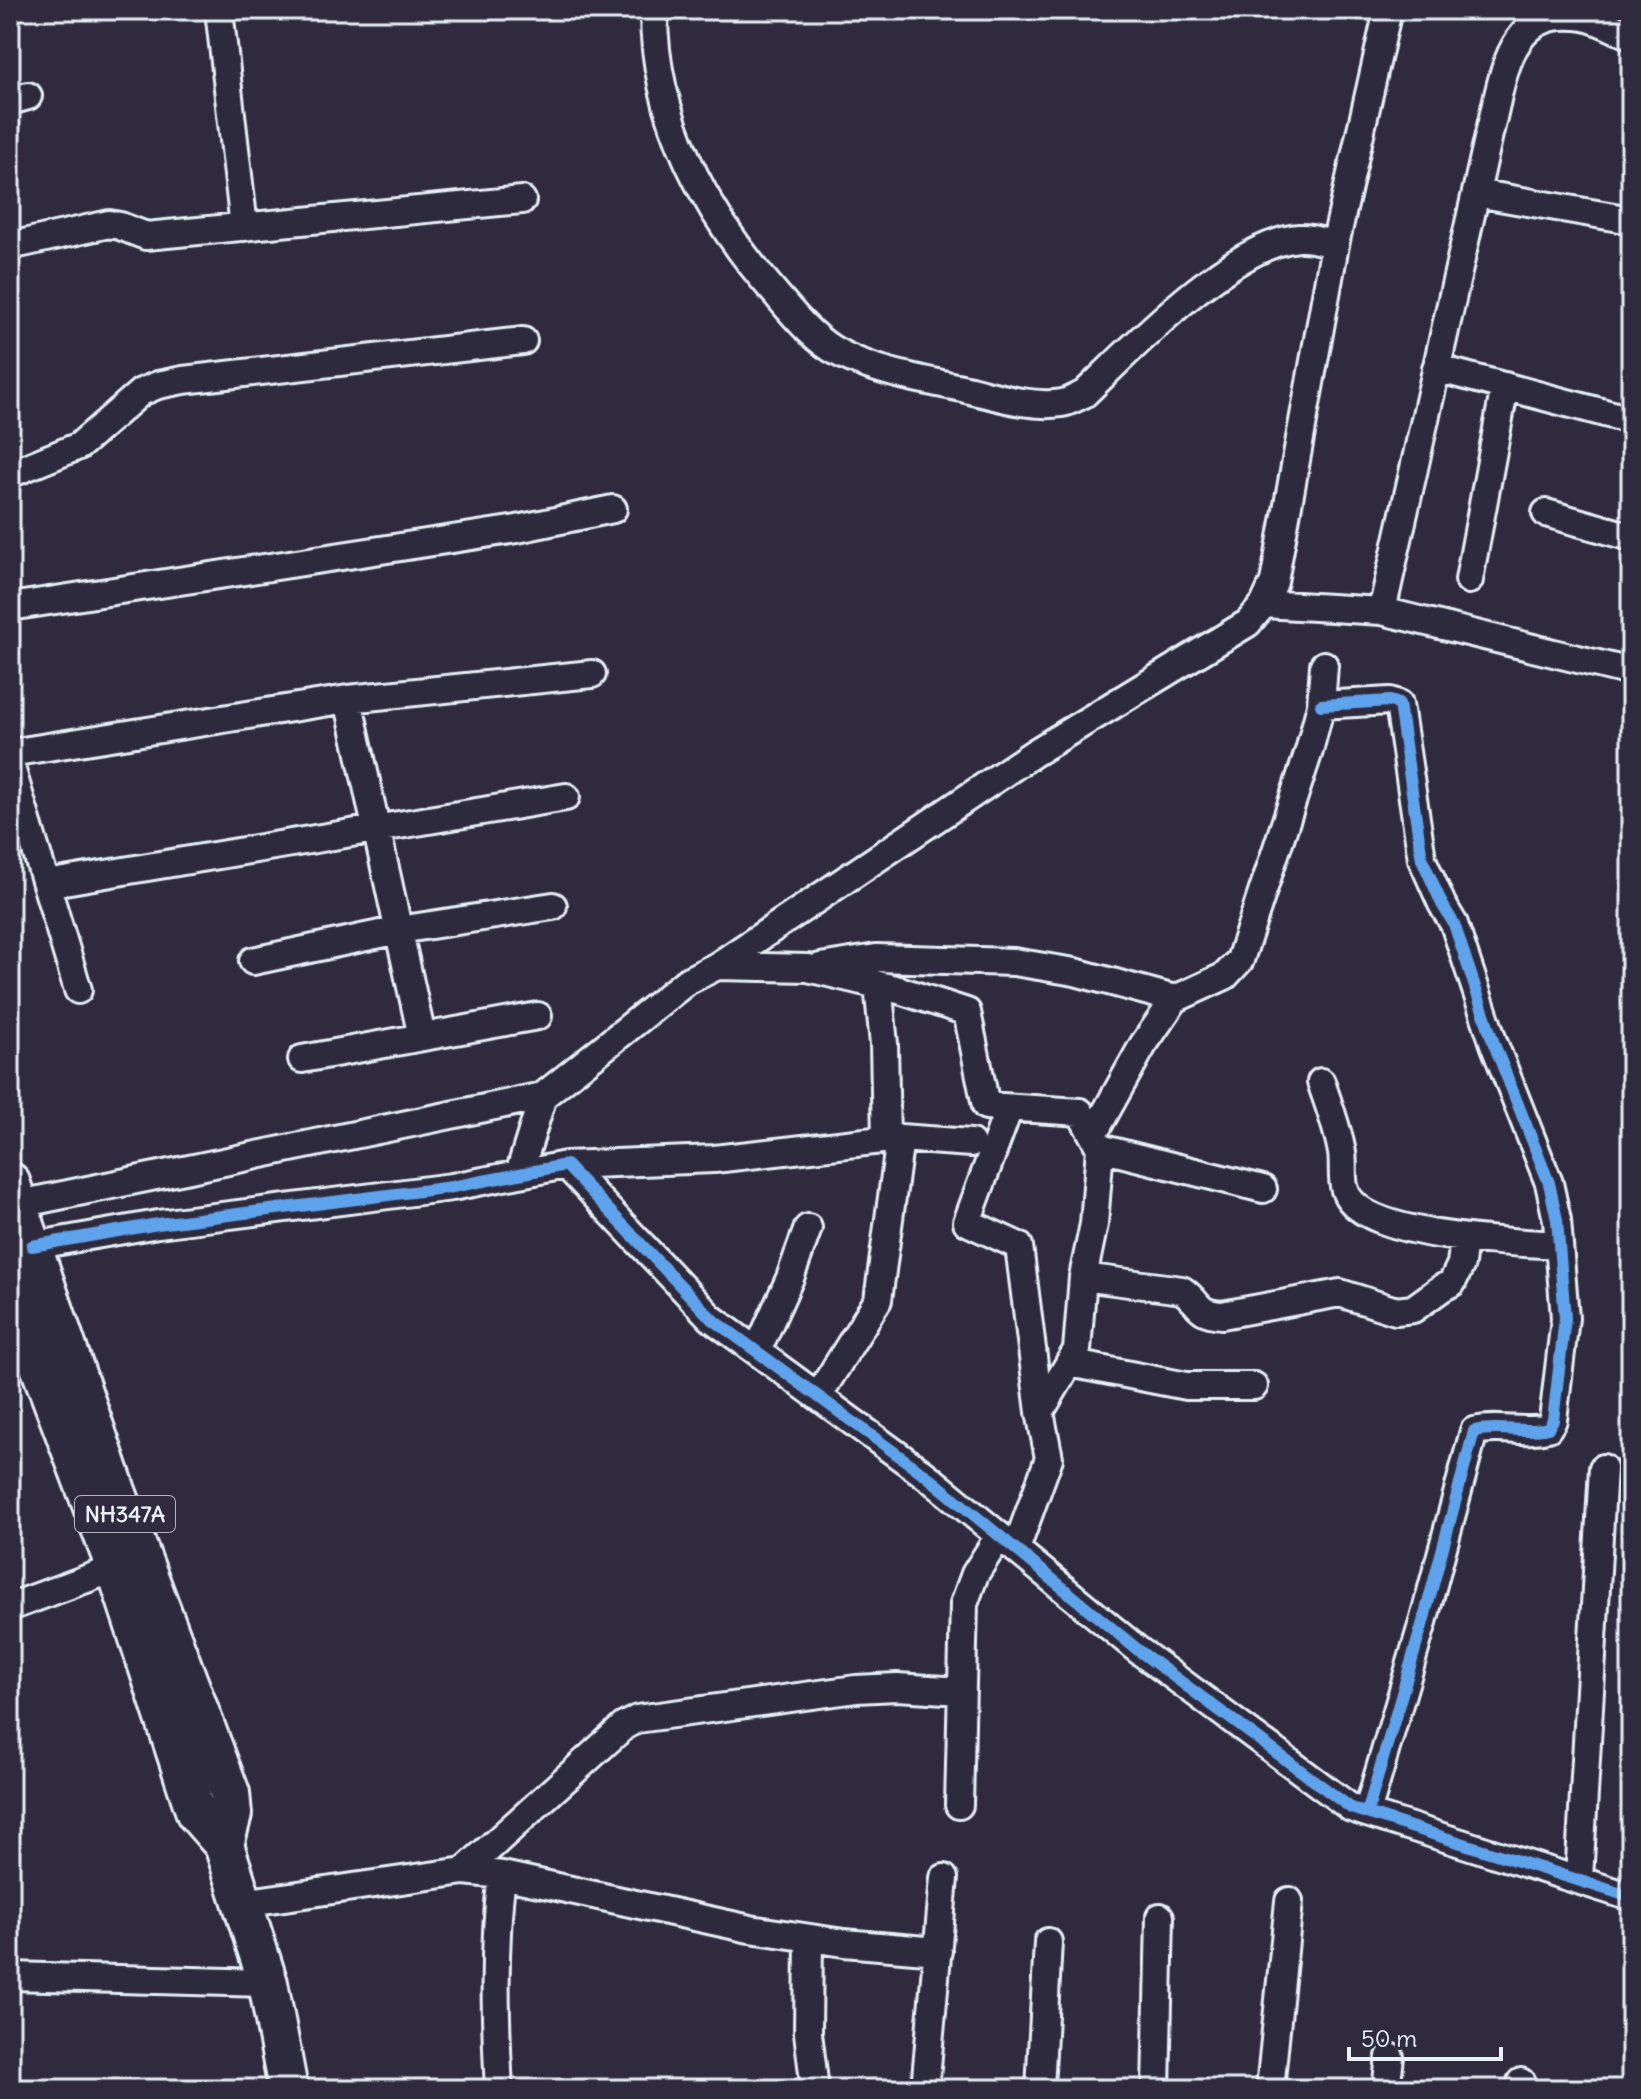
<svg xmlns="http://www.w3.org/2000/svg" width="1641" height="2099" font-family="Delius,sans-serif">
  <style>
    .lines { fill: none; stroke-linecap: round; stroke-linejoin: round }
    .minor-casing { stroke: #e8f1f8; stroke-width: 32 }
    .highway-casing { stroke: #e8f1f8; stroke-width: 44 }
    .minor { stroke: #2f2a3d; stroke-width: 26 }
    .highway { stroke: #2f2a3d; stroke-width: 38 }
    .cycleway-casing { stroke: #2f2a3d; stroke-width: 17 }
    .cycleway { stroke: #60a3ed; stroke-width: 12 }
    .labels { text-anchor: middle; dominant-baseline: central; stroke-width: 6; stroke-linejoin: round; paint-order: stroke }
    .shield { fill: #2f2a3d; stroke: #b0b5c0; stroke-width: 2 }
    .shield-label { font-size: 22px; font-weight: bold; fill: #e8f1f8 }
  </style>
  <rect width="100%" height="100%" fill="#2f2a3d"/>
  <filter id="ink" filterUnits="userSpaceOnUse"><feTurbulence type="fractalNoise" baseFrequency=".0125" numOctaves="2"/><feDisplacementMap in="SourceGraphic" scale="16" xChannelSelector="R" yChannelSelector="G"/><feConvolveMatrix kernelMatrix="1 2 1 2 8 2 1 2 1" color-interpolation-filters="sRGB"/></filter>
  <g filter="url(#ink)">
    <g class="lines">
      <g class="minor-casing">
        <path id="minor" d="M 219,10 L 244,227
          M 654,10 C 653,117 706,215 776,294 C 793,314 810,335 832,349 C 868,371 925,380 966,389 C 996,396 1030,408 1062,403 C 1069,402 1077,397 1084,394 C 1132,348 1232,243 1299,238 C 1312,237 1324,242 1335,245
          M 10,101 L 28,96
          M 1476,193 L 1631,220
          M 10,246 L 109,224 L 120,226 L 146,236 L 522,200
          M 1436,368 L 1631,420
          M 10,474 L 79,446 L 141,392 L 158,385 L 183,380 L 523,341
          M 1546,513 L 1631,537
          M 1469,580 L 1505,386
          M 1264,604 L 1382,611 L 1631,672
          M 10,607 L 517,529 L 613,509
          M 1382,611 L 1490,130 C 1504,75 1508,5 1584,17 C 1600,20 1616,30 1631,36
          M 348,699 L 422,1037
          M 1321,705 L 1390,701 L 1399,704 L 1422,859 L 1442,904 L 1454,924 L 1494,1044 L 1549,1183 L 1557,1220 L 1565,1318 L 1553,1420 L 1548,1428 C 1524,1434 1499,1425 1474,1431 L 1423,1622 L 1367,1813
          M 10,753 L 348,699 L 592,674
          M 10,764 L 78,990
          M 46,884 L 566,797
          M 253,961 L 399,930 L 553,906
          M 717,966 L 1034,753 L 1248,623 L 1264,604 L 1274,582 L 1335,245 L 1388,10
          M 820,967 L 876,958 L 1014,962 L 1075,972 L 1175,999 L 1143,1045 L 1093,1135
          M 878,985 L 884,1044 L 886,1139
          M 1175,999 L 1225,976 L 1240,960 L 1309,751 L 1321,705 L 1324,665
          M 302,1059 L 538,1016
          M 1321,1082 C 1329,1106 1338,1129 1342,1153 C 1344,1165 1341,1179 1345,1190 C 1360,1239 1515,1242 1559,1245
          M 1009,1108 L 967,1222 L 1019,1246 L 1040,1412
          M 900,1138 L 971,1143
          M 1100,1148 L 1263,1189
          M 566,1165 L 714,1159 L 900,1138 L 878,1300 L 818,1396
          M 519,1174 L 543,1096 L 687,981 L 717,966 L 808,968 L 899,990 L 967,1012 L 986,1106 L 1080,1112 L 1100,1148 L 1094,1224 L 1083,1277 L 1077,1350 L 1040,1412 L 1049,1458 L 1016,1549
          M 10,1206 L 543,1096
          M 32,1246 L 158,1224 L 452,1187 L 566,1165 L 711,1318 L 928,1477 L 1138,1650 L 1351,1808 L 1631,1897
          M 1083,1277 L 1182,1290 C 1201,1303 1195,1313 1222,1315 L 1340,1293 L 1396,1311 L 1413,1309 L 1442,1288 L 1452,1283 L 1461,1264 L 1464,1238
          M 757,1351 L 790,1278 L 808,1228
          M 1069,1363 L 1186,1386 L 1254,1386
          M 10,1607 L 116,1568
          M 959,1805 L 964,1604 L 975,1574 L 999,1536
          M 464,1871 L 624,1726 L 637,1719 L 856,1689 L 897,1687 L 962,1691
          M 1579,1879 L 1603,1468
          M 243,1903 L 464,1871 L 502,1875 L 750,1929 L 844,1943 L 938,1951
          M 809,1938 L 808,2033 L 815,2089
          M 10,1976 L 268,1983
          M 499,2089 C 495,2018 493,1946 502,1875
          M 925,2089 L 944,1878
          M 1040,2089 L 1048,1942
          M 1156,2089 L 1160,1917
          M 1270,2089 L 1289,1901
          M 1386,2089 L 1390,2057
          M 1520,2089 L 1521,2082"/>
      </g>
      <g class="highway-casing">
        <path id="highway" d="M 10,1182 L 116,1491 L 230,1793 L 232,1814 L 224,1845
          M 10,1287 L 116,1568 L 196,1813 L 224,1845 L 268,1983 L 288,2089"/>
      </g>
      <use href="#minor" class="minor"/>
      <use href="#highway" class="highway"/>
      <g class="cycleway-casing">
        <path id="cycleway" d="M 1321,705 L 1390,701 L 1399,704 L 1422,859 L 1442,904 L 1454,924 L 1494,1044 L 1549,1183 L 1557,1220 L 1565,1318 L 1553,1420 L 1548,1428 C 1524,1434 1499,1425 1474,1431 L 1423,1622 L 1367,1813
          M 32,1246 L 158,1224 L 452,1187 L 566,1165 L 711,1318 L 928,1477 L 1138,1650 L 1351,1808 L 1631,1897"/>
      </g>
      <use href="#cycleway" class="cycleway"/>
    </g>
  </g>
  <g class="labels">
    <rect class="shield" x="75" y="1496" width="100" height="36" rx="6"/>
    <g class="shield-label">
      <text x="125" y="1514">NH347A</text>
    </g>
  </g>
  <rect width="1641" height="2099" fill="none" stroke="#2f2a3d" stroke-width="40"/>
  <rect x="20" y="20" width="1601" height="2059" fill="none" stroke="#e8f1f8" stroke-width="3" filter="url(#ink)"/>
  <path d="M1349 2047v12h152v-12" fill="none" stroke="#e8f1f8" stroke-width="4"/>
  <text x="1361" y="2047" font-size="24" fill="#e8f1f8" stroke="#2f2a3d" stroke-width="6" paint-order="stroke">50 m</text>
</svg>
